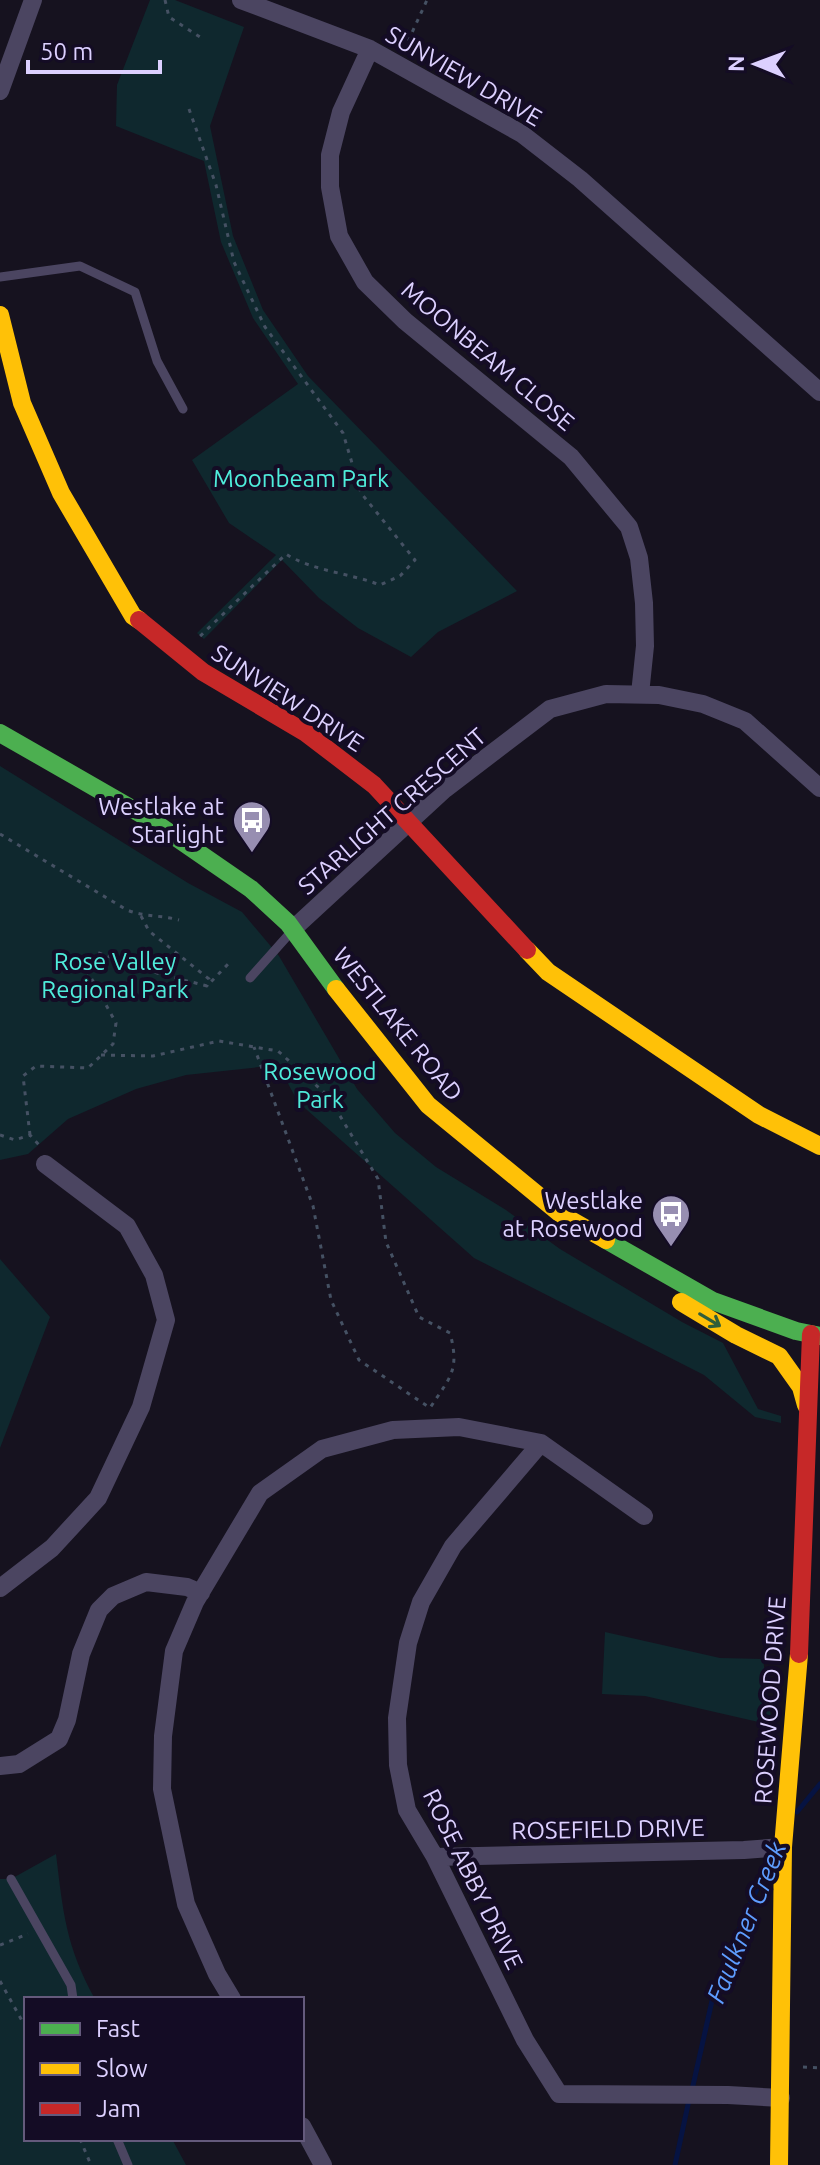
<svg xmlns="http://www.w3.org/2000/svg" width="820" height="2165" font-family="Ubuntu,sans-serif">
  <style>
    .green { fill: #0f282e }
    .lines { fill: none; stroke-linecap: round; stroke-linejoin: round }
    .stream { stroke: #061342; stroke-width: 5 }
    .path { stroke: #455163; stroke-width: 3; stroke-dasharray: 4 6; stroke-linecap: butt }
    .lane { stroke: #4b4561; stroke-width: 9 }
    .street { stroke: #4b4561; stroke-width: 18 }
    .fast { stroke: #4caf50; stroke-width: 18 }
    .slow { stroke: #ffc107; stroke-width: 18 }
    .jam { stroke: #c62828; stroke-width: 18 }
    .oneway { stroke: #305e3a }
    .labels { text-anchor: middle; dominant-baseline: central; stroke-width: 8; stroke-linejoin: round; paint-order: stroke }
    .street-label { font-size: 24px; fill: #dcd0ff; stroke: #140c25 }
    .park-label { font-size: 24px; fill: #4fecdb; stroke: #140c25 }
    .poi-label { font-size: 24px; fill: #dcd0ff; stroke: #140c25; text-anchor: end }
    .water-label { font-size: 26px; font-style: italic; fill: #5e9dff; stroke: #140c25 }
  </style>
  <rect width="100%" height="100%" fill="#16121f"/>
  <path class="green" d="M 150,0 L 175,0 L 244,27 L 210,126 L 233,236 L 263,310 L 308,376 L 517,591 L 438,632 L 411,657 L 358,628 L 319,598 L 282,560 L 204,639 L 197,633 L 276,555 L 229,523 L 192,460 L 298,384 L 253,318 L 221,242 L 204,161 L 116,126 L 117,85 Z
    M 0,766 L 188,883 L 242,912 L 279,956 L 357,1089 L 395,1133 L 436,1167 L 506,1210 L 560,1249 L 682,1322 L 723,1343 L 758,1409 L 781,1416 L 781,1423 L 755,1417 L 704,1375 L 474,1258 L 298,1102 L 278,1065 L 186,1075 L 136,1089 L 68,1119 L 28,1154 L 0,1160 Z
    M 0,1259 L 50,1317 L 0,1448 Z
    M 605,1632 L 720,1658 L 763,1659 L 772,1725 L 645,1696 L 602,1694 Z
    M 56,1854 C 63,1912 66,1947 95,1999 L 26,1999 L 26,2139 L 172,2139 L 186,2165 L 0,2165 L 0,1879 L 11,1879 Z"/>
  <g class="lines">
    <path class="stream" d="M 797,1812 L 820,1784
      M 692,2090 L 716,1983 L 772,1854
      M 675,2165 L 689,2100"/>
    <path class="path" d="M 165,0 L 169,17 L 200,37 L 200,42
      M 404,50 L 427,0
      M 189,109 L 216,185 L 234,262 L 265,327 L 343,433 L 361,493 L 415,560 L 400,576 L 380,585 C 350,573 312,571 286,554 L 196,640
      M 0,834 L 127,910 C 144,917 161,915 179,920
      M 141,916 L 149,931 L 209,979 L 207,986
      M 101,1055 L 153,1056 L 219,1041 L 278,1051 L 328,1096 L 378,1179 L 386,1242 L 419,1317 L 450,1333 C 460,1371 450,1377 430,1408 L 359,1360 L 331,1300 L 313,1206 L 254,1047
      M 0,1135 L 15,1140 L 30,1135 L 40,1146
      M 30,1135 L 23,1076 L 36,1066 L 88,1068 L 113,1044 L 116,1023 L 84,965 L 96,952 L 160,974 L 207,986 L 230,962
      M 0,1945 L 28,1934
      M 0,1981 L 26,2028
      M 803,2067 L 820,2068
      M 80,2139 L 91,2165"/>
    <path class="lane" d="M 0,277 L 80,266 L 135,292 L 157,361 L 183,409
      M 250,978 L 291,932
      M 11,1879 L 71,1985 L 73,1999
      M 117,2139 L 128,2165"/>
    <path class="street" d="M 241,0 L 370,49 L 522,134 L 580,179 L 820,392
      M 370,49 L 341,112 L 330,155 L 330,187 L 339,236 L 365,282 L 405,321 L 571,457 L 629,527 L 639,558 L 644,603 L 645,646 L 640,694
      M 0,91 L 33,0
      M 293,929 L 445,789 L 550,709 L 606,694 L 659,695 L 703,704 L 745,721 L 820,788
      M 541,1443 L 453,1546 L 421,1602 L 408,1643 L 397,1718 L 398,1765 L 407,1810 L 435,1857 L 525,2040 L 559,2094 L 728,2095 L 781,2098
      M 0,1588 L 52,1548 L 98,1498 L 141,1407 L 166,1320 L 154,1275 L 127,1226 L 45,1164
      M 0,1766 L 19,1764 L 59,1739 L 67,1720 L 81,1654 L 99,1610 L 113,1596 L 146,1582 L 187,1587 L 201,1593
      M 435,1857 L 744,1850 L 783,1847
      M 232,1999 L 217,1974 L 186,1904 L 162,1789 L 163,1736 L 174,1651 L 195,1602 L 260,1493 L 322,1449 L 393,1430 L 459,1427 L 541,1443 L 644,1516
      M 302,2126 L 323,2165"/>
    <path class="fast" d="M 0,733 L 148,818 L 251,889 L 288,923 L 336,989
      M 606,1240 L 713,1301 L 796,1331 L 820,1336"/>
    <path class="slow" d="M 0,315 L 22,403 L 61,493 L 133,616 L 139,620
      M 527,950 L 548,972 L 759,1115 L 820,1146
      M 336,989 L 428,1105 L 562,1215 L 606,1240
      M 681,1302 L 736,1335 L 779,1356 L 801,1387 L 806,1405
      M 779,2165 L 783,1847 L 799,1654"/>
    <path class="jam" d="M 139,620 L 203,672 L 306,733 L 374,785 L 527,950
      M 799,1654 L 811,1334"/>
  </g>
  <defs><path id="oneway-shaft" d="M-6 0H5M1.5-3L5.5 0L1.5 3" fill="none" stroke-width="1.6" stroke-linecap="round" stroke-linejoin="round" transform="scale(2)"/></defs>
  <use class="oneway" href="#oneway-shaft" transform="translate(710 1320) rotate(31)"/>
  <defs>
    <g id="bus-pin" transform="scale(2)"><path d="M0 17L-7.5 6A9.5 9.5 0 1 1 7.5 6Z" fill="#978eb1" stroke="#140c25"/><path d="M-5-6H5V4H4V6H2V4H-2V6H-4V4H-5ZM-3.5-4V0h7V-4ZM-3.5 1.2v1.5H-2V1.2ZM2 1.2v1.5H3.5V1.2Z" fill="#fff"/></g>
  </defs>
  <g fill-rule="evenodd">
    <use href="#bus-pin" x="252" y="820"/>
    <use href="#bus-pin" x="671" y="1214"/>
  </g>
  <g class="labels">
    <g class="street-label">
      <text transform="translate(464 76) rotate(30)">SUNVIEW DRIVE</text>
      <text transform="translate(488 356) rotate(40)">MOONBEAM CLOSE</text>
      <text transform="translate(288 698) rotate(33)">SUNVIEW DRIVE</text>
      <text transform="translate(392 811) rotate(-41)">STARLIGHT CRESCENT</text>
      <text transform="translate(398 1024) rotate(51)">WESTLAKE ROAD</text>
      <text transform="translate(770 1700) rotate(-86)">ROSEWOOD DRIVE</text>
      <text transform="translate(608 1829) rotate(-1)">ROSEFIELD DRIVE</text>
      <text transform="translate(473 1879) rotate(64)">ROSE ABBY DRIVE</text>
    </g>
    <g class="park-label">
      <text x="301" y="478">Moonbeam Park</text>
      <text x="115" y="961">Rose Valley<tspan x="115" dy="28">Regional Park</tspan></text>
      <text x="320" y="1071">Rosewood<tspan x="320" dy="28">Park</tspan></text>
    </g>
    <g class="poi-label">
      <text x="224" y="806">Westlake at<tspan x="224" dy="28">Starlight</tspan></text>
      <text x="643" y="1200">Westlake<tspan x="643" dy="28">at Rosewood</tspan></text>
    </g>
    <g class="water-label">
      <text transform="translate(746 1922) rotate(-68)">Faulkner Creek</text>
    </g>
  </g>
  <rect x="24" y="1997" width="280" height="144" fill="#140c25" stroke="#645a7c" stroke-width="2"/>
  <rect x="40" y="2023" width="40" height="12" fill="#4caf50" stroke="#645a7c" stroke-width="2"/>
  <text x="96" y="2037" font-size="24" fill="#dcd0ff">Fast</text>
  <rect x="40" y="2063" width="40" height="12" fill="#ffc107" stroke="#645a7c" stroke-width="2"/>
  <text x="96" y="2077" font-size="24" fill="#dcd0ff">Slow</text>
  <rect x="40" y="2103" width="40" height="12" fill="#c62828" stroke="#645a7c" stroke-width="2"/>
  <text x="96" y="2117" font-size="24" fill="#dcd0ff">Jam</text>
  <g transform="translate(756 64) rotate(271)" stroke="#140c25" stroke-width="6" paint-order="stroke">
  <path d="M0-6L14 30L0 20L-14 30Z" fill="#dcd0ff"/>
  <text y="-12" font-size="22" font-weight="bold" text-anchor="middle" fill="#dcd0ff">N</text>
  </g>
  <path d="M28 60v12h132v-12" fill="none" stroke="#dcd0ff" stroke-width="4"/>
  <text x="40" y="60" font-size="24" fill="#dcd0ff" stroke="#140c25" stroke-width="6" paint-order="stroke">50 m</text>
</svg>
